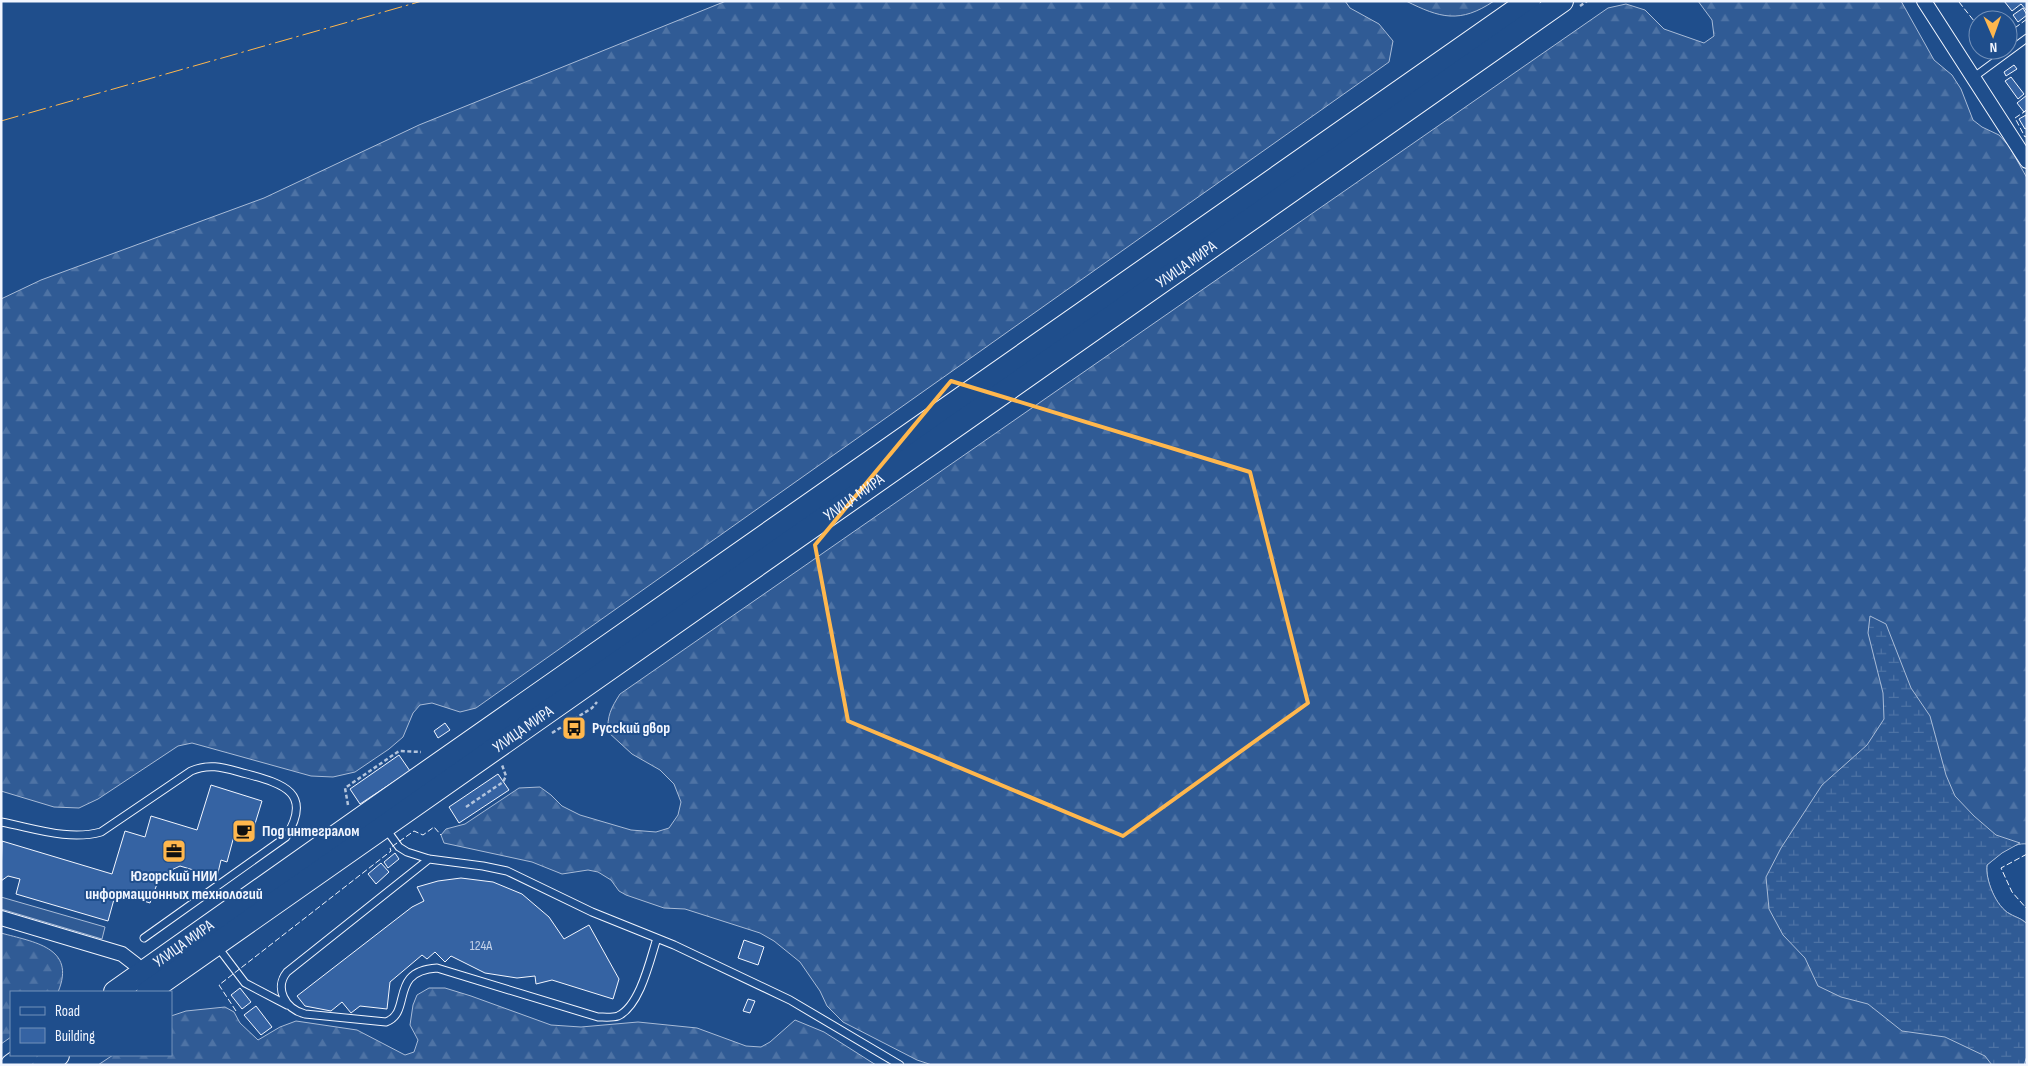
<svg xmlns="http://www.w3.org/2000/svg" width="2028" height="1066" font-family="'Sofia Sans Condensed',sans-serif">
  <style>
    .forest { fill: url(#forest-firs); stroke: #a8bbd7 }
    .wetland { fill: url(#wetland-marsh); stroke: #a8bbd7 }
    .built { fill: #305b95; stroke: #a8bbd7 }
    .building { fill: #3563a3; stroke: #f2f6ff }
    .lines { fill: none; stroke-linecap: round; stroke-linejoin: round }
    .lane-casing { stroke: #f2f6ff; stroke-width: 9 }
    .street-casing { stroke: #f2f6ff; stroke-width: 16 }
    .primary-casing { stroke: #f2f6ff; stroke-width: 24 }
    .path { stroke: #b3c4dc; stroke-width: 2.5; stroke-dasharray: 4 2.5; stroke-linecap: butt }
    .lane { stroke: #1f4e8c; stroke-width: 7 }
    .street { stroke: #1f4e8c; stroke-width: 14 }
    .primary { stroke: #1f4e8c; stroke-width: 22 }
    .fence { stroke: #f2f6ff; stroke-width: 1; stroke-dasharray: 6 2.5; stroke-linecap: butt }
    .power { stroke: #ffb74d; stroke-width: 1; stroke-dasharray: 18 4 2.5 4; stroke-linecap: butt }
    .marked { fill: none; stroke: #ffb74d; stroke-width: 4; stroke-linejoin: round }
    .labels { text-anchor: middle; dominant-baseline: central; stroke-width: 4; stroke-linejoin: round; paint-order: stroke }
    .number-label { font-size: 14px; fill: #c3d1e8 }
    .street-label { font-size: 16px; fill: #f2f6ff; stroke: #1f4e8c }
    .poi-label { font-size: 16px; font-weight: bold; fill: #f2f6ff; stroke: #1f4e8c; text-anchor: start }
  </style>
  <defs>
    <pattern id="forest-firs" width="22" height="20" patternUnits="userSpaceOnUse" patternTransform="scale(1.25)"><rect width="22" height="20" fill="#305b95"/><path d="M5 1l3.5 6h-7zM16 11l3.5 6h-7z" fill="#4e73a5"/></pattern>
    <pattern id="wetland-marsh" width="20" height="14" patternUnits="userSpaceOnUse" patternTransform="scale(1.25)"><rect width="20" height="14" fill="#305b95"/><path d="M1 5h8M5 5V1M11 12h8M15 12V8" fill="none" stroke="#4e73a5"/></pattern>
  </defs>
  <rect width="100%" height="100%" fill="#1f4e8c"/>
  <path class="forest" d="M 726,1 L 1345,1 L 1350,8 L 1379,24 L 1393,41 L 1389,62 L 476,708 L 460,712 L 432,703 L 420,705 L 413,713 L 403,737 L 389,749 L 355,772 L 333,777 L 311,776 L 192,743 L 178,746 L 98,799 L 79,808 L 54,807 L 1,791 L 1,299 L 41,280 L 264,198 L 419,125 Z
    M 1406,1 L 1494,1 C 1460,24 1440,18 1406,1 Z
    M 1698,1 L 1901,1 L 1934,60 L 1952,75 L 1961,89 L 1973,120 L 1982,127 L 1999,135 L 2009,146 L 2027,178 L 2027,844 C 2012,842 1998,856 1987,865 C 1985,880 1996,907 2010,914 C 2017,918 2021,918 2027,924 L 2027,1065 L 932,1065 L 917,1060 L 843,1022 L 827,1006 L 820,991 L 800,962 L 774,941 L 760,933 L 685,909 L 664,908 L 626,895 L 619,891 L 611,880 L 598,872 L 588,870 L 562,874 L 532,862 L 444,843 L 441,835 L 446,829 L 465,824 L 519,788 L 540,787 L 551,795 L 562,806 L 580,815 L 631,830 L 656,832 L 669,828 L 678,815 L 681,802 L 674,784 L 660,770 L 632,754 L 608,732 C 607,716 611,708 620,694 L 1608,8 L 1626,4 L 1645,10 L 1664,29 L 1704,43 L 1714,36 L 1712,20 Z
    M 1,933 C 33,942 77,947 58,992 L 11,992 L 11,1037 L 1,1044 Z
    M 429,988 L 445,988 L 471,996 L 551,1025 L 581,1027 L 638,1022 L 697,1028 L 746,1046 L 761,1047 L 770,1042 L 795,1020 L 824,1032 L 876,1065 L 98,1065 L 113,1055 L 171,1055 L 171,1016 L 186,1011 L 225,1007 L 234,1012 L 240,1023 L 258,1040 L 280,1027 L 296,1021 L 357,1030 L 405,1055 L 414,1052 L 418,1040 L 410,1025 L 413,1005 L 417,995 Z"/>
  <path class="wetland" d="M 1870,616 L 1886,624 L 1911,688 L 1930,716 L 1946,775 L 1955,796 L 1974,816 L 1996,835 L 2020,843 L 2002,853 L 1987,865 C 1985,879 1996,907 2010,914 C 2017,918 2021,918 2027,924 L 2027,1056 L 2024,1065 L 1992,1065 L 1985,1056 L 1945,1037 L 1902,1031 L 1868,1004 L 1841,997 L 1818,986 L 1805,958 L 1783,935 L 1769,909 L 1766,877 L 1781,848 L 1822,785 L 1867,745 L 1884,719 L 1883,693 L 1868,633 Z"/>
  <path class="built" d="M 1,897 L 105,927 L 102,939 L 1,909 Z"/>
  <path class="building" d="M 2004,1 L 2027,1 L 2027,11 L 2021,4 L 2012,11 Z
    M 2023,8 L 2027,15 L 2018,22 L 2013,15 Z
    M 2014,65 L 2017,69 L 2006,76 L 2004,72 Z
    M 2011,77 L 2024,94 L 2018,99 L 2005,81 Z
    M 2027,95 L 2027,109 L 2024,112 L 2017,103 Z
    M 2026,115 L 2027,128 L 2025,129 L 2019,119 Z
    M 578,721 L 582,728 L 570,736 L 566,729 Z
    M 445,723 L 450,730 L 438,738 L 434,731 Z
    M 399,755 L 410,771 L 360,804 L 350,789 Z
    M 498,774 L 509,790 L 459,823 L 449,807 Z
    M 211,785 L 262,801 L 250,840 L 234,836 L 227,862 L 221,860 L 217,877 L 180,866 L 165,873 L 157,884 L 150,903 L 116,892 L 108,921 L 16,894 L 20,879 L 8,876 L 1,881 L 2,841 L 112,874 L 125,831 L 145,837 L 151,816 L 197,830 Z
    M 395,853 L 399,859 L 388,868 L 384,862 Z
    M 381,863 L 389,872 L 376,884 L 368,874 Z
    M 461,878 L 493,882 L 522,894 L 549,917 L 564,939 L 589,925 L 619,979 L 613,999 L 552,980 L 536,984 L 535,976 L 517,978 L 485,973 L 451,956 L 445,962 L 435,952 L 427,959 L 422,955 L 390,982 L 387,1009 L 360,1006 L 351,1013 L 342,1002 L 331,1011 L 305,1006 L 297,996 L 412,907 L 424,901 L 417,887 L 438,881 Z
    M 744,940 L 764,947 L 758,965 L 738,958 Z
    M 240,988 L 251,1002 L 242,1009 L 231,995 Z
    M 748,999 L 755,1001 L 750,1013 L 743,1011 Z
    M 256,1006 L 272,1027 L 261,1035 L 244,1015 Z"/>
  <g class="lines">
    <g class="lane-casing">
      <path id="lane" d="M 1974,77 L 2027,38
        M 1,822 C 34,828 68,841 101,832 L 191,771 C 211,762 227,769 247,774 C 284,784 313,793 286,837 L 144,938
        M 386,829 L 399,847 L 407,852 L 429,859 L 483,866 L 507,871 L 592,912 L 674,945 L 790,1000 L 900,1065
        M 429,859 L 287,972 C 274,988 285,1009 305,1014 L 386,1022 C 413,1012 388,971 437,968 L 598,1017 C 604,1017 612,1018 618,1016 C 640,1006 650,960 657,938
        M 217,946 L 245,983 L 287,1005"/>
    </g>
    <g class="street-casing">
      <path id="street" d="M 1924,1 L 2027,161
        M 1,918 L 122,954 L 135,964 L 142,974"/>
    </g>
    <g class="primary-casing">
      <g id="primary">
        <path id="s1" d="M 115,992 L 373,810 L 1529,1"/>
        <path id="s2" d="M 148,992 L 1562,1"/>
        <path d="M 12,1065 L 26,1055"/>
        <path d="M 44,1065 L 58,1055"/>
      </g>
    </g>
    <path class="path" d="M 1580,6 L 1587,1
      M 552,733 L 592,708 L 597,702
      M 348,805 L 345,788 L 399,751 L 421,752
      M 466,807 L 503,782 L 506,776 L 502,765"/>
    <use href="#lane" class="lane"/>
    <use href="#street" class="street"/>
    <use href="#primary" class="primary"/>
    <path class="fence" d="M 1959,2 L 1978,26
      M 2008,33 L 2027,19
      M 2027,110 L 2015,118 L 2025,137 L 2027,136
      M 2027,854 L 2001,868 L 2012,892 L 2027,909
      M 236,1011 L 219,985 L 391,851 L 390,848 L 414,831 L 423,835 L 434,827 L 441,835"/>
    <path class="power" d="M 1,121 L 422,1"/>
  </g>
  <path class="marked" d="M 951,381 L 1250,472 L 1308,703 L 1123,836 L 848,721 L 815,545 Z"/>
  <defs>
    <g id="bus-square" transform="scale(1.25)"><rect x="-9" y="-9" width="18" height="18" rx="4" fill="#ffb74d" stroke="#1f4e8c"/><path d="M-5-6H5V4H4V6H2V4H-2V6H-4V4H-5ZM-3.5-4V0h7V-4ZM-3.5 1.2v1.5H-2V1.2ZM2 1.2v1.5H3.5V1.2Z" fill="#111"/></g>
    <g id="cafe-square" transform="scale(1.25)"><rect x="-9" y="-9" width="18" height="18" rx="4" fill="#ffb74d" stroke="#1f4e8c"/><path d="M-5.5-4.5H6V0H3Q3 3.5 0 3.5H-2.5Q-5.5 3.5-5.5 0ZM3-3.2v2h1.7v-2ZM-6 4.5H4V6H-6Z" fill="#111"/></g>
    <g id="office-square" transform="scale(1.25)"><rect x="-9" y="-9" width="18" height="18" rx="4" fill="#ffb74d" stroke="#1f4e8c"/><path d="M-6-3h4V-5.5h4V-3h4V5H-6ZM-1-4.5V-3h2v-1.5ZM-6 0V1H6V0Z" fill="#111"/></g>
  </defs>
  <g fill-rule="evenodd">
    <use href="#bus-square" x="574" y="728"/>
    <use href="#cafe-square" x="244" y="831"/>
    <use href="#office-square" x="174" y="851"/>
  </g>
  <g class="labels">
    <g class="number-label">
      <text x="481" y="945">124А</text>
    </g>
    <g class="street-label">
      <text stroke="none"><textPath href="#s2" startOffset="1268">УЛИЦА МИРА</textPath></text>
      <text stroke="none"><textPath href="#s2" startOffset="862">УЛИЦА МИРА</textPath></text>
      <text stroke="none"><textPath href="#s2" startOffset="458">УЛИЦА МИРА</textPath></text>
      <text stroke="none"><textPath href="#s1" startOffset="84">УЛИЦА МИРА</textPath></text>
    </g>
    <g class="poi-label">
      <text x="592" y="728">Русский двор</text>
      <text x="262" y="831">Под интегралом</text>
      <text x="174" y="876" text-anchor="middle">Югорский НИИ<tspan x="174" dy="18">информационных технологий</tspan></text>
    </g>
  </g>
  <rect width="2028" height="1066" fill="none" stroke="#f2f6ff" stroke-width="5"/>
  <rect x="10" y="991" width="162" height="65" fill="#1f4e8c" stroke="#7391ba"/>
  <rect x="20" y="1007" width="25" height="8" fill="#1f4e8c" stroke="#7391ba"/>
  <text x="55" y="1016" font-size="15" fill="#f2f6ff">Road</text>
  <rect x="20" y="1028" width="25" height="15" fill="#3563a3" stroke="#7391ba"/>
  <text x="55" y="1041" font-size="15" fill="#f2f6ff">Building</text>
  <g transform="translate(1993 35) rotate(178)"><circle r="24" fill="#1f4e8c" stroke="#7391ba"/>
  <path d="M0-4L9 19L0 12L-9 19Z" fill="#ffb74d"/>
  <text y="-8" font-size="14" font-weight="bold" text-anchor="middle" fill="#f2f6ff">N</text>
  </g>
</svg>
